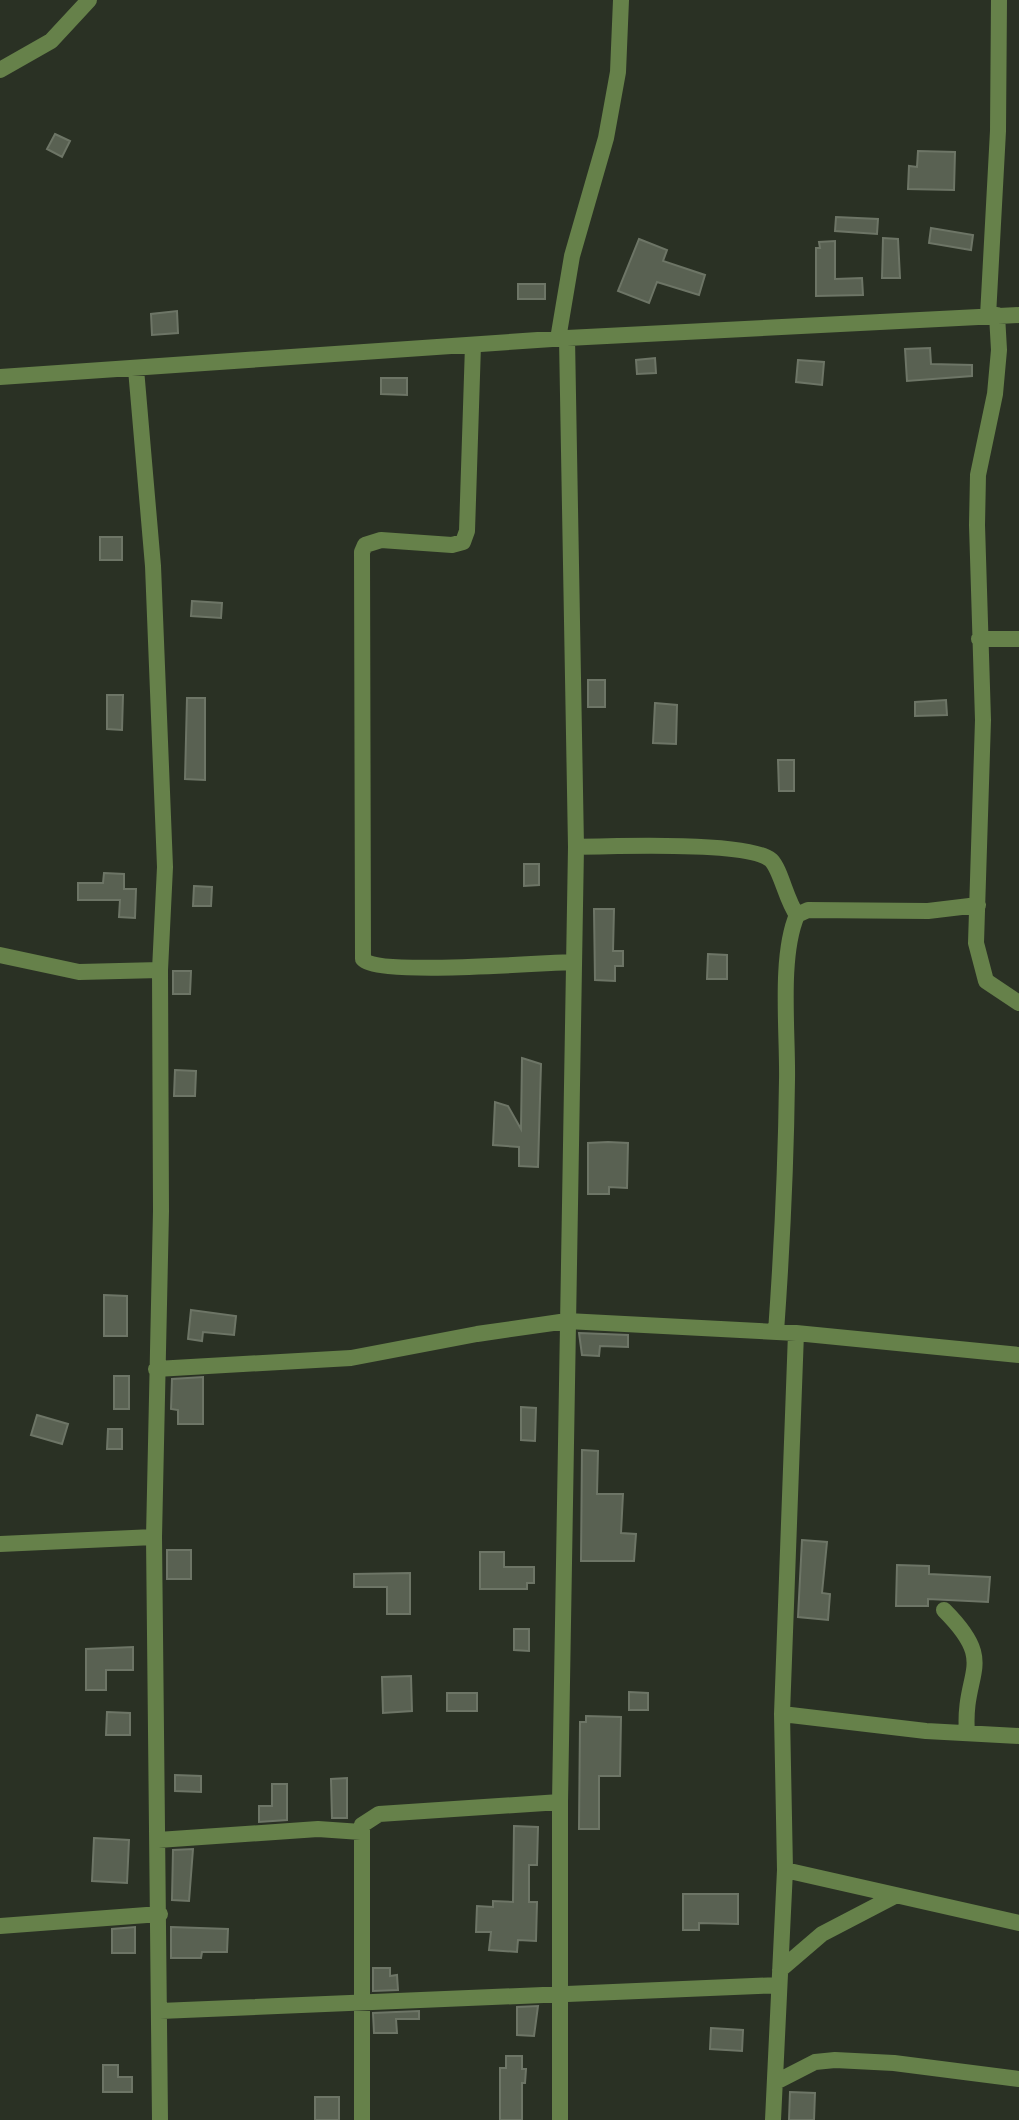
<svg xmlns="http://www.w3.org/2000/svg" width="1019" height="2120" font-family="'Roboto Condensed',sans-serif">
  <style>
    .building { fill: #596152; stroke: #6d7566; stroke-width: 2 }
    .lines { fill: none; stroke-linecap: round; stroke-linejoin: round }
    .minor { stroke: #66814a; stroke-width: 16 }
  </style>
  <rect width="100%" height="100%" fill="#2a3124"/>
  <path class="building" d="M 55,134 L 70,141 L 62,157 L 47,149 Z
    M 918,151 L 955,152 L 954,190 L 908,189 L 909,166 L 917,167 Z
    M 836,217 L 878,219 L 877,234 L 835,231 Z
    M 931,228 L 973,235 L 971,250 L 929,243 Z
    M 883,238 L 898,239 L 900,278 L 882,278 Z
    M 639,239 L 667,250 L 663,261 L 705,275 L 699,295 L 657,282 L 649,303 L 618,291 Z
    M 835,241 L 835,279 L 862,278 L 863,295 L 816,296 L 816,248 L 820,248 L 819,242 Z
    M 518,284 L 545,284 L 545,299 L 518,299 Z
    M 177,311 L 178,333 L 152,335 L 151,314 Z
    M 930,348 L 931,364 L 972,365 L 972,376 L 907,381 L 905,349 Z
    M 655,358 L 656,373 L 637,374 L 636,360 Z
    M 798,360 L 824,362 L 822,385 L 796,382 Z
    M 381,378 L 407,378 L 407,395 L 381,394 Z
    M 100,537 L 122,537 L 122,560 L 100,560 Z
    M 192,601 L 222,603 L 221,618 L 191,616 Z
    M 588,680 L 605,680 L 605,707 L 588,707 Z
    M 107,695 L 123,695 L 122,730 L 107,729 Z
    M 187,698 L 205,698 L 205,780 L 185,779 Z
    M 946,700 L 947,715 L 915,716 L 915,702 Z
    M 655,703 L 677,705 L 676,744 L 653,743 Z
    M 778,760 L 794,760 L 794,791 L 779,791 Z
    M 524,864 L 539,864 L 539,885 L 524,886 Z
    M 104,873 L 124,874 L 124,889 L 136,889 L 135,918 L 119,917 L 120,900 L 78,900 L 78,883 L 103,883 Z
    M 194,886 L 212,887 L 211,906 L 193,906 Z
    M 594,909 L 614,909 L 613,951 L 623,951 L 623,966 L 615,966 L 615,981 L 595,980 Z
    M 708,954 L 727,955 L 727,979 L 707,979 Z
    M 173,971 L 191,971 L 190,994 L 173,994 Z
    M 522,1058 L 541,1064 L 538,1167 L 519,1166 L 519,1147 L 493,1145 L 495,1102 L 508,1106 L 521,1129 Z
    M 175,1070 L 196,1071 L 195,1096 L 174,1096 Z
    M 608,1142 L 628,1143 L 627,1188 L 609,1187 L 609,1194 L 588,1194 L 588,1143 Z
    M 104,1295 L 127,1296 L 127,1336 L 104,1336 Z
    M 191,1310 L 236,1316 L 234,1335 L 203,1332 L 202,1341 L 188,1339 Z
    M 579,1333 L 628,1335 L 628,1347 L 600,1346 L 599,1356 L 582,1355 Z
    M 114,1376 L 129,1376 L 129,1409 L 114,1409 Z
    M 203,1377 L 203,1424 L 178,1424 L 178,1410 L 171,1409 L 172,1379 Z
    M 521,1407 L 536,1408 L 535,1441 L 521,1440 Z
    M 37,1415 L 68,1424 L 62,1444 L 31,1435 Z
    M 108,1429 L 122,1429 L 122,1449 L 107,1449 Z
    M 582,1450 L 598,1451 L 597,1494 L 623,1494 L 621,1533 L 636,1534 L 634,1561 L 581,1561 Z
    M 802,1540 L 827,1542 L 822,1593 L 830,1594 L 828,1620 L 798,1617 Z
    M 167,1550 L 191,1550 L 191,1579 L 167,1579 Z
    M 480,1552 L 504,1552 L 504,1567 L 534,1567 L 534,1583 L 527,1583 L 527,1589 L 480,1589 Z
    M 897,1565 L 929,1566 L 929,1574 L 990,1577 L 988,1602 L 928,1599 L 928,1606 L 896,1606 Z
    M 410,1573 L 410,1614 L 387,1614 L 387,1587 L 354,1587 L 354,1574 Z
    M 514,1629 L 529,1629 L 529,1651 L 514,1650 Z
    M 133,1647 L 133,1670 L 106,1670 L 106,1690 L 86,1690 L 86,1649 Z
    M 411,1676 L 412,1711 L 383,1713 L 382,1677 Z
    M 629,1692 L 648,1693 L 648,1710 L 629,1710 Z
    M 447,1693 L 477,1693 L 477,1711 L 447,1711 Z
    M 107,1712 L 130,1713 L 130,1735 L 106,1735 Z
    M 586,1716 L 621,1717 L 620,1776 L 599,1776 L 599,1829 L 579,1829 L 580,1722 L 586,1722 Z
    M 175,1775 L 201,1776 L 201,1792 L 175,1791 Z
    M 347,1778 L 347,1818 L 332,1818 L 331,1779 Z
    M 272,1784 L 287,1784 L 287,1820 L 259,1822 L 259,1806 L 272,1806 Z
    M 514,1826 L 538,1827 L 537,1865 L 529,1865 L 529,1902 L 537,1902 L 536,1941 L 518,1940 L 517,1952 L 489,1950 L 491,1932 L 476,1932 L 477,1906 L 493,1907 L 493,1901 L 513,1902 Z
    M 94,1838 L 129,1840 L 127,1883 L 92,1881 Z
    M 193,1849 L 189,1901 L 172,1900 L 173,1850 Z
    M 683,1894 L 738,1894 L 738,1924 L 699,1923 L 699,1930 L 683,1930 Z
    M 135,1927 L 135,1953 L 112,1953 L 112,1929 Z
    M 171,1927 L 228,1929 L 227,1952 L 202,1952 L 201,1958 L 171,1958 Z
    M 373,1968 L 390,1968 L 390,1976 L 397,1975 L 398,1990 L 373,1991 Z
    M 538,2006 L 534,2036 L 517,2035 L 517,2007 Z
    M 419,2011 L 419,2019 L 396,2019 L 397,2033 L 374,2033 L 373,2013 Z
    M 711,2028 L 743,2030 L 742,2051 L 710,2049 Z
    M 506,2056 L 522,2056 L 522,2069 L 526,2069 L 525,2083 L 522,2083 L 522,2120 L 500,2120 L 500,2068 L 506,2068 Z
    M 103,2065 L 118,2065 L 118,2077 L 132,2077 L 132,2092 L 103,2092 Z
    M 790,2092 L 815,2093 L 814,2120 L 789,2120 Z
    M 315,2097 L 339,2097 L 339,2120 L 315,2120 Z"/>
  <g class="lines">
    <path class="minor" d="M 0,70 L 51,41 L 89,0
      M 997,315 L 999,350 L 995,394 L 978,475 L 977,525 L 983,720 L 976,943 L 986,981 L 1019,1003
      M 988,316 L 998,131 L 999,0
      M 558,339 L 572,256 L 606,138 L 618,72 L 621,0
      M 473,345 L 467,531 L 463,542 L 452,545 L 381,540 L 365,545 L 362,552 L 363,959 C 377,976 541,963 572,962
      M 136,369 L 153,566 L 165,867 L 160,970 L 161,1211 L 154,1537 L 160,2120
      M 0,377 L 567,338 L 1019,315
      M 979,639 L 1019,639
      M 576,847 C 610,846 749,841 771,860 C 781,870 786,900 797,915
      M 0,955 L 79,972 L 160,970
      M 776,1332 C 782,1248 786,1164 787,1080 C 788,1033 779,957 797,915 L 808,910 L 928,911 L 978,905
      M 156,1369 L 351,1358 L 477,1334 L 567,1321 L 796,1333 L 1019,1355
      M 0,1544 L 154,1537
      M 944,1610 C 999,1665 962,1670 967,1733
      M 782,1714 L 926,1731 L 1019,1736
      M 158,1840 L 318,1829 L 361,1832
      M 785,1870 L 1019,1923
      M 0,1926 L 160,1914
      M 780,1970 L 822,1934 L 893,1897
      M 160,2011 L 779,1985
      M 776,2082 L 815,2062 L 835,2060 L 894,2063 L 1019,2079
      M 362,2120 L 362,1825 L 379,1814 L 560,1802
      M 560,2120 L 560,1802 L 576,847 L 567,338
      M 773,2120 L 785,1870 L 782,1714 L 796,1333"/>
  </g>
</svg>
